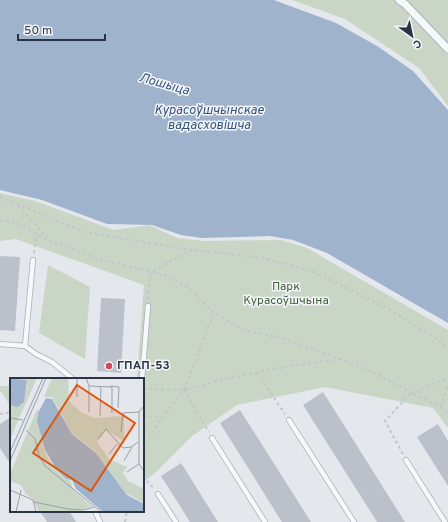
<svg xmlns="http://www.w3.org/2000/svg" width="448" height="522" font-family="Overpass,sans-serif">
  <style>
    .green { fill: #c9d6c5 }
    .water { fill: #9fb4cc }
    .building { fill: #bbc0ca }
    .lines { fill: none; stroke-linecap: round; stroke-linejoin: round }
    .service-casing { stroke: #a9aeb7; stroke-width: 6 }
    .pedestrian-casing { stroke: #a9aeb7; stroke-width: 9 }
    .path { stroke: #c2c5cb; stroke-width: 2; stroke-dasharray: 3 3; stroke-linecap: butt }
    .service { stroke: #f7f8fa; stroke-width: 4.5 }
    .pedestrian { stroke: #f7f8fa; stroke-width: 7 }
    .poi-dot { fill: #d1495b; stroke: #f4f6f9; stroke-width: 1.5 }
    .labels { text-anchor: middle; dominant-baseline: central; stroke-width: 3; stroke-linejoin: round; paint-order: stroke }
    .park-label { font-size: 12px; fill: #3f6138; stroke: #f4f6f9 }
    .poi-label { font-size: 12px; font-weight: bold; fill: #2b3445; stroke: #f4f6f9; text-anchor: start }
    .water-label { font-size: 13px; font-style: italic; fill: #34527a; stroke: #f4f6f9 }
    .inset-road { fill: none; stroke: #9a9fa9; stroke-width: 1 }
    .view { fill: #df570f; fill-opacity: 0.15; stroke: #df570f; stroke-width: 2 }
    .inset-edge { fill: none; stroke: #2b3445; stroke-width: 2 }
  </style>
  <rect width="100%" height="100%" fill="#e4e7ec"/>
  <path class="green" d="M 292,0 L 448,0 L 448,106 L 419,68 L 345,19 Z
    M 0,193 L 35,201 L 114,230 L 149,225 L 177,238 L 203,241 L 281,240 L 307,248 L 448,330 L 448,428 L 433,408 L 325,387 L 237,405 L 192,436 L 153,475 L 143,482 L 143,379 L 137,379 L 144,285 L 16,239 L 0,241 Z
    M 48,265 L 90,287 L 85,359 L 39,333 Z
    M 0,386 L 11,386 L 11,407 L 0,390 Z"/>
  <path class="water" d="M 0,0 L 274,0 L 336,23 L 377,46 L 413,71 L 448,110 L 448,323 L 327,253 L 293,240 L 270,236 L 202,238 L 181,235 L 152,225 L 107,224 L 42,200 L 0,190 Z"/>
  <path class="building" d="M 0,256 L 20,257 L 15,331 L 0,330 Z
    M 101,298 L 125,299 L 121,373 L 97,371 Z
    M 323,392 L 405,522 L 377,522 L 310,416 L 303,405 Z
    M 240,410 L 311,522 L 282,522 L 220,423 Z
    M 11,417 L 11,465 L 0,448 L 0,424 Z
    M 438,424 L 448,441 L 448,486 L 417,437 Z
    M 181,463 L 218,522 L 190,522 L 161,476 Z
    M 40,511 L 69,511 L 76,522 L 47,522 Z"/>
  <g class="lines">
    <g class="service-casing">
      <path id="service" d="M 0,344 L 25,346 L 36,354 L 52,362 L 73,379
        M 25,346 L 33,260
        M 142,379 L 148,306
        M 289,420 L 354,522
        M 212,438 L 265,522
        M 406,460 L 445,522
        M 158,494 L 176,522
        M 95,511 L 100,522"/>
    </g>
    <g class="pedestrian-casing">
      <path id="pedestrian" d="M 399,0 L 405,4 L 448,49"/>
    </g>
    <path class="path" d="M 0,197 L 84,232 L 192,250 L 264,258 L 312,271 L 390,310 L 431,335 L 448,348
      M 18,205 L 47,238
      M 0,220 L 17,223 L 49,241 L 102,260 L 169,276 L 190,289 L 214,313 L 243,330 L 282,338 L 341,359 L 377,374 L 411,393 L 448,378
      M 34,253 L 37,234
      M 147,299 L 151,272 L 192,250
      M 257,373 L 285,414
      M 143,389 L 184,390 L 229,378 L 289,366 L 341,359
      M 184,390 L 209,432
      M 441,407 L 448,385
      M 0,414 L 11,412
      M 143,416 L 162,417
      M 143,449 L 162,417 L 184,390 L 214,313
      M 403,454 L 385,421 L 411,393 L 441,407 L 448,415
      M 143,476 L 154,489
      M 125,522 L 127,511"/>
    <use href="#service" class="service"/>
    <use href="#pedestrian" class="pedestrian"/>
  </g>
  <circle class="poi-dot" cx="109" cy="366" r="4"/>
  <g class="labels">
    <g class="park-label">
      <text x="286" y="287">Парк<tspan x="286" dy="14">Курасоўшчына</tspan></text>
    </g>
    <g class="poi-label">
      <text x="117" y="366">ГПАП-53</text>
    </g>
    <g class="water-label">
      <text transform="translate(164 85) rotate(16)">Лошыца</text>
      <text x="209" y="111">Курасоўшчынскае<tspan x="209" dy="15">вадасховішча</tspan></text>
    </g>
  </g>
  <g transform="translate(10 378)">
    <rect width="134" height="134" fill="#e4e7ec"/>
    <path d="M 16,0 L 27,0 L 0,61 L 0,27 L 12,27 L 17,9 ZM 42,0 L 58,0 L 59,23 L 72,35 L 85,40 L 114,38 L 114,63 L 96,52 L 87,64 L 99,81 L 117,89 L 113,95 L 118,103 L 134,111 L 134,125 L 116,115 L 86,74 L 62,55 L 42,19 L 34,19 ZM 27,31 L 29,32 L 27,37 L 33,69 L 38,81 L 55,101 L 60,102 L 64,113 L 81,128 L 66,134 L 29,134 L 23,121 L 16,116 L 11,107 L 0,103 L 0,96 Z" fill="#c9d6c5"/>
    <path d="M 0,0 L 17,2 L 14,24 L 8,29 L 0,27 ZM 36,20 L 42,21 L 62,56 L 86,75 L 117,117 L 134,126 L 134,134 L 93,134 L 66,111 L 62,102 L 56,101 L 47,92 L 35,72 L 27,43 L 28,35 Z" fill="#9fb4cc"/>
    <path class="inset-road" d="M 76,0 L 79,8 L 79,34M 79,8 L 102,9 L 102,35M 89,8 L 91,11 L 90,38M 100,8 L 109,9 L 108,30M 67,19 L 67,0M 129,34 L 129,86 L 134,93M 0,40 L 13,42M 16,52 L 25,61 L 29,78 L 35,88 L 91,134M 111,54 L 113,35 L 129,34 L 134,28M 88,61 L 96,51 L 113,70 L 121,69 L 128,64M 0,74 L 33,0M 99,76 L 107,66M 0,83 L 36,0M 114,83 L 122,69M 117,94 L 129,86M 0,112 L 23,122 L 26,134M 24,124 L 58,131 L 73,132 L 84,129M 6,134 L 11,112"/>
    <path class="view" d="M 67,7 L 125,45 L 81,113 L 23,75 Z"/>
    <rect width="134" height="134" class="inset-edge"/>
  </g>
  <g transform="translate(412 36) rotate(147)" stroke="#f4f6f9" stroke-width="3" paint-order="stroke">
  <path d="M0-3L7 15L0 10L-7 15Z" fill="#2b3445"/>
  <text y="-6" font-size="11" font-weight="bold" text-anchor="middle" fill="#2b3445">С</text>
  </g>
  <path d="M18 34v6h87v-6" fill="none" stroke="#2b3445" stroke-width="2"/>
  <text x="24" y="34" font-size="12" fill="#2b3445" stroke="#f4f6f9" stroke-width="3" paint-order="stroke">50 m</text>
</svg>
